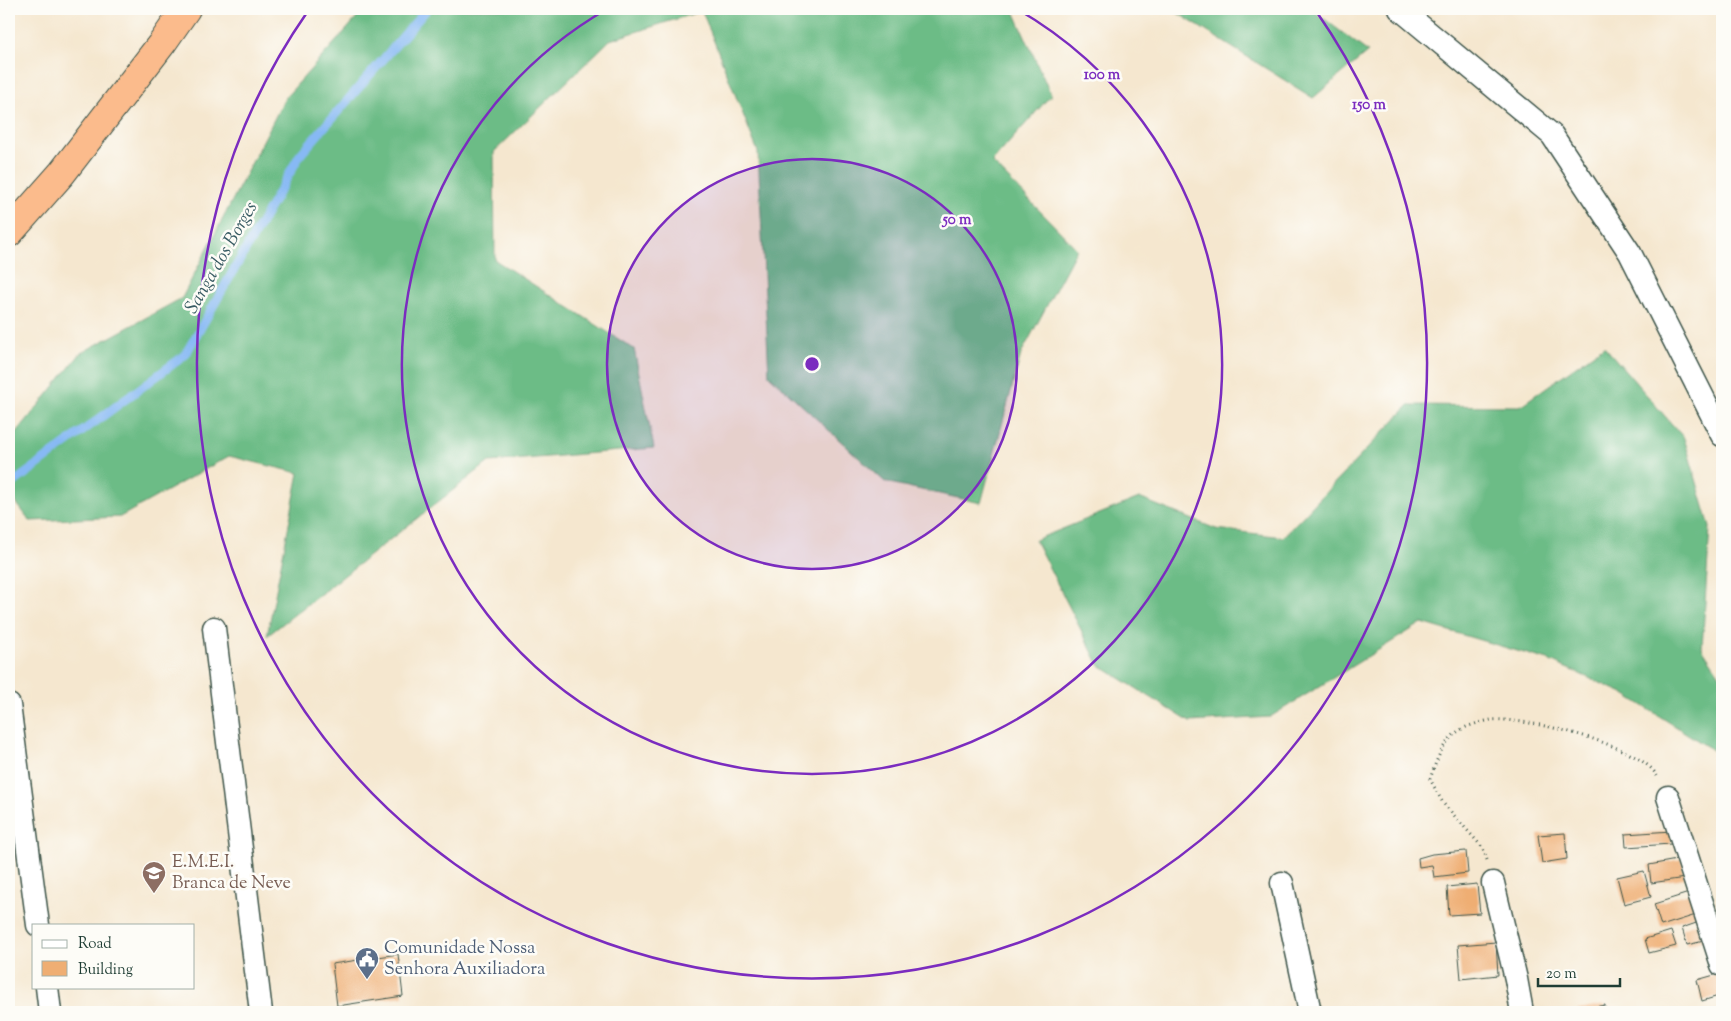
<svg xmlns="http://www.w3.org/2000/svg" width="1731" height="1021" font-family="'Sorts Mill Goudy',serif">
  <style>
    .forest { fill: #6cbc86; stroke: #467c5d }
    .lines { fill: none; stroke-linecap: round; stroke-linejoin: round }
    .stream { stroke: #87b9f4; stroke-width: 9 }
    .building { fill: #efae73 }
    .street-casing { stroke: #3f564b; stroke-width: 25 }
    .highway-casing { stroke: #3f564b; stroke-width: 30 }
    .path { stroke: #3f564b; stroke-width: 3; stroke-dasharray: 1 4; stroke-linecap: butt }
    .street { stroke: #fff; stroke-width: 22 }
    .highway { stroke: #fbbb8c; stroke-width: 28 }
    .ring { fill: none; stroke: #7b2cbf; stroke-width: 2.5 }
    .labels { text-anchor: middle; dominant-baseline: central; stroke-width: 5; stroke-linejoin: round; paint-order: stroke }
    .education-label { font-size: 18px; fill: #785e54; stroke: #fdfcf7; text-anchor: start }
    .service-label { font-size: 18px; fill: #4e5e75; stroke: #fdfcf7; text-anchor: start }
    .water-label { font-size: 19px; font-style: italic; fill: #395c64; stroke: #fdfcf7 }
    .centre { fill: #7b2cbf; stroke: #fdfcf7; stroke-width: 2.5 }
    .ring-label { font-size: 15px; text-anchor: middle; font-weight: bold; fill: #7b2cbf; stroke: #fdfcf7; stroke-width: 5; stroke-linejoin: round; paint-order: stroke }
  </style>
  <rect width="100%" height="100%" fill="#fdfcf7"/>
  <filter id="ink" filterUnits="userSpaceOnUse"><feTurbulence type="fractalNoise" baseFrequency=".02" numOctaves="2"/><feDisplacementMap in="SourceGraphic" scale="10" xChannelSelector="R" yChannelSelector="G"/><feConvolveMatrix kernelMatrix="1 2 1 2 8 2 1 2 1" color-interpolation-filters="sRGB"/></filter>
  <filter id="wash" filterUnits="userSpaceOnUse"><feTurbulence type="fractalNoise" baseFrequency=".0096" numOctaves="4" result="noise"/><feDisplacementMap in="SourceGraphic" scale="20" xChannelSelector="R" yChannelSelector="G"/><feGaussianBlur stdDeviation="1.12" result="paint"/><feColorMatrix in="noise" values="0 0 0 0 0 0 0 0 0 0 0 0 0 0 0 0 0 1.4 0 .05"/><feComposite in="paint" operator="in"/></filter>
  <g filter="url(#wash)">
    <rect width="100%" height="100%" fill="#f5e7cf"/>
    <path class="forest" d="M 365,9 L 1013,9 L 1051,95 L 992,162 L 1077,249 L 1021,354 L 981,503 L 885,482 L 769,375 L 758,152 L 702,11 L 610,40 L 494,152 L 495,260 L 634,349 L 654,448 L 489,462 L 267,636 L 299,473 L 229,456 L 120,517 L 30,521 L 9,493 L 9,442 L 81,353 L 182,298 L 285,98 Z
      M 1171,9 L 1311,9 L 1368,52 L 1313,98 Z
      M 1604,346 L 1684,438 L 1710,527 L 1702,648 L 1722,678 L 1722,752 L 1719,754 L 1623,693 L 1548,660 L 1422,623 L 1270,717 L 1190,722 L 1099,665 L 1035,540 L 1139,498 L 1216,529 L 1283,537 L 1409,405 L 1520,406 Z"/>
    <g class="lines">
      <path class="stream" d="M 9,486 L 185,355 L 300,155 L 427,9"/>
    </g>
    <g id="blocks">
      <path class="building" d="M 1672,831 L 1671,844 L 1626,847 L 1625,834 Z
        M 1565,833 L 1567,859 L 1542,863 L 1538,835 Z
        M 1466,851 L 1468,873 L 1434,877 L 1432,865 L 1419,867 L 1418,858 L 1432,854 Z
        M 1682,859 L 1685,878 L 1651,883 L 1649,865 Z
        M 1644,871 L 1651,897 L 1624,904 L 1617,877 Z
        M 1477,884 L 1480,913 L 1449,915 L 1447,887 Z
        M 1692,892 L 1699,914 L 1661,926 L 1654,904 Z
        M 1702,921 L 1708,940 L 1687,945 L 1682,928 Z
        M 1671,931 L 1676,946 L 1649,953 L 1645,939 Z
        M 1496,942 L 1498,975 L 1461,979 L 1458,945 Z
        M 398,954 L 403,996 L 337,1006 L 332,964 Z
        M 1718,974 L 1722,995 L 1702,1001 L 1697,980 Z
        M 1605,1005 L 1606,1012 L 1578,1012 L 1578,1010 Z"/>
    </g>
  </g>
  <g filter="url(#ink)">
    <use href="#blocks" fill-opacity="0" stroke="#3f564b" stroke-width="1"/>
    <g class="lines">
      <g class="street-casing">
        <path id="street" d="M 1400,9 L 1552,135 L 1630,253 L 1722,435
          M 214,628 L 261,1012
          M 9,705 L 38,925
          M 1668,797 L 1722,965
          M 1282,883 L 1310,1012
          M 1493,883 L 1516,979 L 1522,1012
          M 47,987 L 50,1012"/>
      </g>
      <g class="highway-casing">
        <path id="highway" d="M 9,233 L 62,173 L 163,42 L 186,9"/>
      </g>
      <path class="path" d="M 1487,860 L 1483,848 L 1443,803 L 1430,779 C 1436,762 1441,745 1456,733 C 1464,726 1481,722 1491,720 C 1526,717 1641,745 1657,776"/>
      <use href="#street" class="street"/>
      <use href="#highway" class="highway"/>
    </g>
  </g>
  <circle cx="812" cy="364" r="205" fill="#7b2cbf" fill-opacity=".12"/>
  <g class="ring">
    <circle cx="812" cy="364" r="205"/>
    <path d="M1017 9A410 410 0 1 1 607 9"/>
    <path d="M1316 11A615 615 0 1 1 308 11"/>
  </g>
  <defs>
    <g id="school-pin" transform="scale(1.25)"><path d="M0 17L-7.5 6A9.5 9.5 0 1 1 7.5 6Z" fill="#8d6e63" stroke="#fdfcf7"/><path d="M0-5L7-2L0 1L-7-2ZM-4 1L0 2.5L4 1V4Q0 6-4 4Z" fill="#fff"/></g>
    <g id="civic-pin" transform="scale(1.25)"><path d="M0 17L-7.5 6A9.5 9.5 0 1 1 7.5 6Z" fill="#5c6f8a" stroke="#fdfcf7"/><path d="M-.6-6.5H3V-4.5H.6V-3L4-1V1h2V6H-6V1h2V-1L-.6-3ZM-1.2 2.5V6h2.4V2.5Z" fill="#fff"/></g>
  </defs>
  <g fill-rule="evenodd">
    <use href="#school-pin" x="154" y="873"/>
    <use href="#civic-pin" x="367" y="959"/>
  </g>
  <g class="labels">
    <g class="education-label">
      <text x="172" y="863">E.M.E.I.<tspan x="172" dy="21">Branca de Neve</tspan></text>
    </g>
    <g class="service-label">
      <text x="384" y="949">Comunidade Nossa<tspan x="384" dy="21">Senhora Auxiliadora</tspan></text>
    </g>
    <g class="water-label">
      <text transform="translate(222 258) rotate(-60)">Sanga dos Borges</text>
    </g>
  </g>
  <circle cx="812" cy="364" r="8" class="centre"/>
  <g class="ring-label">
    <text x="1102" y="79">100 m</text>
    <text x="1369" y="109">150 m</text>
    <text x="957" y="224">50 m</text>
  </g>
  <rect width="1731" height="1021" fill="none" stroke="#fdfcf7" stroke-width="30"/>
  <rect x="32" y="924" width="162" height="65" fill="#fdfcf7" stroke="#a4b0a9"/>
  <rect x="42" y="940" width="25" height="8" fill="#ffffff" stroke="#a4b0a9"/>
  <text x="78" y="948" font-size="15" fill="#1f3d34">Road</text>
  <rect x="42" y="961" width="25" height="15" fill="#efae73" stroke="#a4b0a9"/>
  <text x="78" y="974" font-size="15" fill="#1f3d34">Building</text>
  <path d="M1538 978v8h82v-8" fill="none" stroke="#1f3d34" stroke-width="2.5"/>
  <text x="1546" y="978" font-size="15" fill="#1f3d34" stroke="#fdfcf7" stroke-width="4" paint-order="stroke">20 m</text>
</svg>
